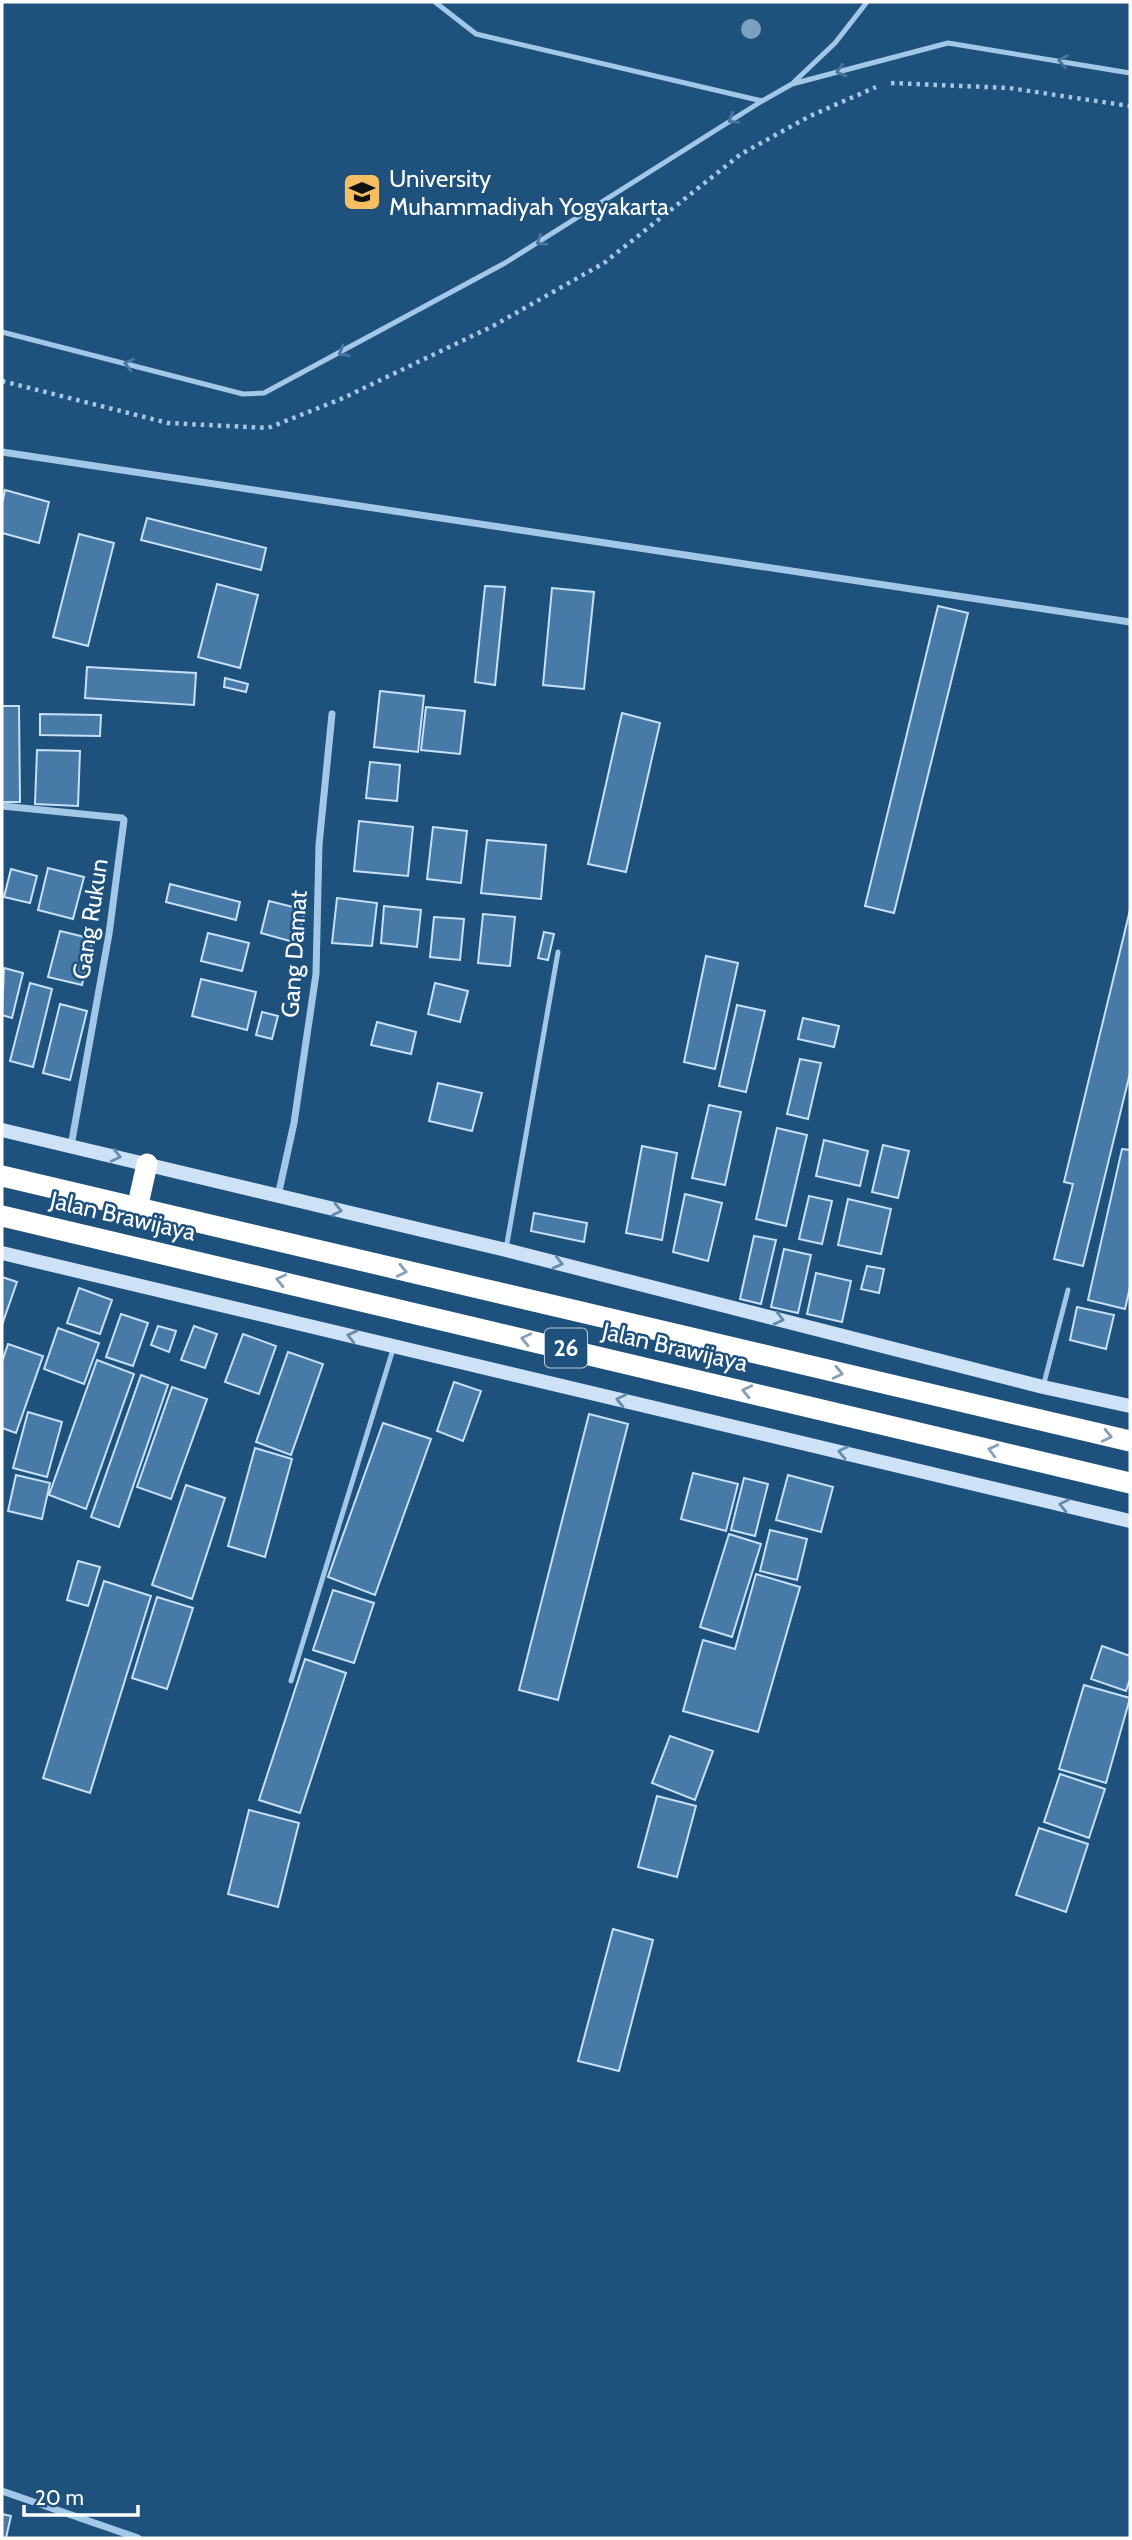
<svg xmlns="http://www.w3.org/2000/svg" width="1132" height="2540" font-family="Cabin,sans-serif">
  <style>
    .building { fill: #487aa7; stroke: #c6e0f6; stroke-width: 2 }
    .lines { fill: none; stroke-linecap: round; stroke-linejoin: round }
    .path { stroke: #a3c8e7; stroke-width: 4.5; stroke-dasharray: 3.5 5; stroke-linecap: butt }
    .lane { stroke: #a3c8e7; stroke-width: 5 }
    .street { stroke: #a3c8e7; stroke-width: 7 }
    .secondary { stroke: #cde2f6; stroke-width: 14 }
    .highway { stroke: #fff; stroke-width: 21 }
    .tree { fill: #7ba0c0 }
    .oneway { stroke: #47759d }
    .oneway2 { stroke: #658bad }
    .oneway3 { stroke: #849fb8 }
    .labels { text-anchor: middle; dominant-baseline: central; stroke-width: 5; stroke-linejoin: round; paint-order: stroke }
    .shield { fill: #1f517d; stroke: #bccbd8; stroke-width: 2 }
    .shield-label { font-size: 23px; font-weight: bold; fill: #fff }
    .poi-label { font-size: 24px; fill: #fff; stroke: #1f517d; text-anchor: start }
    .street-label { font-size: 24px; fill: #fff; stroke: #1f517d }
  </style>
  <rect width="100%" height="100%" fill="#1f517d"/>
  <path class="building" d="M 5,490 L 49,502 L 39,543 L 2,533 L 2,504 Z
    M 147,518 L 266,548 L 261,570 L 141,540 Z
    M 79,534 L 114,543 L 88,646 L 53,637 Z
    M 217,584 L 258,595 L 240,668 L 198,657 Z
    M 485,586 L 505,587 L 495,685 L 475,682 Z
    M 552,588 L 594,592 L 584,689 L 543,685 Z
    M 938,606 L 968,613 L 894,913 L 865,906 Z
    M 87,667 L 196,673 L 194,705 L 85,698 Z
    M 225,678 L 248,684 L 246,692 L 224,687 Z
    M 380,691 L 424,696 L 418,752 L 374,747 Z
    M 2,706 L 19,706 L 20,802 L 2,802 Z
    M 426,707 L 465,711 L 460,754 L 421,750 Z
    M 622,713 L 660,723 L 626,872 L 588,864 Z
    M 40,714 L 101,715 L 100,736 L 40,735 Z
    M 37,750 L 80,751 L 78,806 L 35,804 Z
    M 370,762 L 400,765 L 397,801 L 366,798 Z
    M 359,821 L 413,827 L 408,876 L 354,871 Z
    M 433,827 L 467,831 L 461,883 L 427,879 Z
    M 487,840 L 546,845 L 541,899 L 481,893 Z
    M 48,868 L 84,877 L 73,919 L 38,910 Z
    M 11,869 L 37,876 L 30,903 L 4,897 Z
    M 170,884 L 240,902 L 236,920 L 166,902 Z
    M 337,898 L 377,903 L 372,946 L 332,943 Z
    M 269,901 L 305,910 L 297,943 L 261,933 Z
    M 384,906 L 421,910 L 417,947 L 381,943 Z
    M 1130,910 L 1130,1073 L 1083,1266 L 1054,1259 L 1073,1184 L 1064,1182 Z
    M 483,914 L 515,917 L 510,966 L 478,963 Z
    M 434,917 L 464,919 L 460,960 L 430,957 Z
    M 60,931 L 93,939 L 82,985 L 48,977 Z
    M 544,932 L 554,934 L 548,960 L 538,958 Z
    M 208,933 L 249,943 L 242,971 L 201,961 Z
    M 706,956 L 738,963 L 715,1069 L 684,1062 Z
    M 4,968 L 23,973 L 12,1018 L 2,1015 Z
    M 201,979 L 256,992 L 247,1030 L 192,1016 Z
    M 30,983 L 52,989 L 33,1067 L 10,1061 Z
    M 435,983 L 468,991 L 460,1022 L 428,1014 Z
    M 60,1004 L 87,1011 L 70,1080 L 43,1073 Z
    M 737,1005 L 765,1011 L 746,1092 L 719,1086 Z
    M 262,1012 L 278,1016 L 272,1039 L 256,1035 Z
    M 803,1018 L 839,1026 L 834,1047 L 798,1039 Z
    M 377,1022 L 416,1032 L 411,1054 L 371,1045 Z
    M 800,1059 L 821,1063 L 808,1119 L 787,1114 Z
    M 438,1083 L 482,1093 L 472,1131 L 429,1121 Z
    M 709,1105 L 741,1112 L 725,1185 L 692,1178 Z
    M 777,1128 L 807,1135 L 786,1226 L 756,1219 Z
    M 824,1140 L 868,1151 L 860,1186 L 816,1176 Z
    M 883,1145 L 909,1151 L 898,1198 L 872,1192 Z
    M 642,1146 L 677,1153 L 662,1240 L 626,1233 Z
    M 1122,1149 L 1130,1150 L 1130,1287 L 1125,1309 L 1088,1300 Z
    M 685,1194 L 722,1203 L 708,1261 L 673,1252 Z
    M 809,1196 L 832,1201 L 822,1244 L 799,1239 Z
    M 848,1199 L 891,1209 L 881,1254 L 838,1245 Z
    M 534,1213 L 587,1223 L 584,1242 L 531,1231 Z
    M 754,1236 L 776,1240 L 761,1304 L 740,1299 Z
    M 784,1249 L 811,1255 L 798,1313 L 771,1307 Z
    M 867,1266 L 884,1269 L 879,1293 L 861,1289 Z
    M 816,1273 L 851,1281 L 842,1322 L 807,1314 Z
    M 2,1277 L 17,1282 L 2,1325 Z
    M 79,1288 L 112,1300 L 100,1334 L 67,1323 Z
    M 1077,1307 L 1114,1315 L 1106,1349 L 1070,1340 Z
    M 121,1314 L 148,1323 L 133,1366 L 106,1357 Z
    M 158,1326 L 176,1331 L 169,1352 L 151,1345 Z
    M 194,1326 L 217,1334 L 205,1368 L 181,1360 Z
    M 58,1328 L 99,1343 L 84,1384 L 44,1369 Z
    M 243,1334 L 276,1346 L 259,1394 L 225,1382 Z
    M 8,1344 L 43,1356 L 16,1433 L 2,1428 L 2,1362 Z
    M 288,1352 L 323,1364 L 291,1455 L 256,1442 Z
    M 97,1360 L 134,1374 L 86,1509 L 49,1495 Z
    M 141,1375 L 168,1385 L 119,1527 L 91,1517 Z
    M 454,1382 L 481,1391 L 463,1441 L 437,1431 Z
    M 172,1387 L 207,1399 L 171,1499 L 137,1487 Z
    M 28,1412 L 62,1422 L 47,1477 L 13,1468 Z
    M 589,1414 L 628,1424 L 558,1700 L 519,1690 Z
    M 383,1423 L 431,1439 L 375,1595 L 328,1577 Z
    M 255,1448 L 292,1459 L 265,1557 L 228,1546 Z
    M 693,1473 L 738,1484 L 726,1531 L 681,1519 Z
    M 16,1475 L 50,1483 L 42,1519 L 8,1511 Z
    M 788,1475 L 833,1487 L 821,1532 L 776,1520 Z
    M 744,1478 L 768,1484 L 755,1536 L 731,1530 Z
    M 186,1485 L 225,1498 L 192,1599 L 152,1585 Z
    M 770,1530 L 807,1539 L 797,1580 L 760,1571 Z
    M 729,1534 L 761,1544 L 732,1637 L 700,1627 Z
    M 78,1561 L 100,1567 L 88,1606 L 67,1600 Z
    M 756,1574 L 800,1587 L 758,1732 L 683,1711 L 703,1640 L 735,1649 Z
    M 104,1581 L 151,1596 L 90,1793 L 43,1778 Z
    M 333,1590 L 374,1603 L 354,1663 L 313,1650 Z
    M 157,1597 L 193,1608 L 167,1689 L 132,1678 Z
    M 1102,1646 L 1130,1656 L 1130,1679 L 1126,1691 L 1091,1679 Z
    M 305,1659 L 346,1673 L 300,1813 L 259,1800 Z
    M 1084,1685 L 1130,1698 L 1106,1783 L 1059,1769 Z
    M 670,1736 L 713,1751 L 695,1800 L 652,1783 Z
    M 1060,1774 L 1105,1789 L 1089,1838 L 1044,1822 Z
    M 657,1796 L 696,1806 L 677,1877 L 638,1867 Z
    M 249,1810 L 299,1823 L 278,1907 L 228,1894 Z
    M 1039,1828 L 1088,1844 L 1066,1912 L 1016,1895 Z
    M 613,1929 L 653,1940 L 619,2071 L 578,2061 Z
    M 2,2514 L 11,2516 L 6,2538 L 2,2538 Z"/>
  <g class="lines">
    <path class="path" d="M 891,83 L 1009,88 L 1130,106
      M 2,381 L 168,423 L 268,428 L 341,399 L 493,326 L 604,263 L 741,154 L 810,116 L 876,87"/>
    <path class="lane" d="M 435,2 L 476,34 L 762,101
      M 794,82 L 835,43 L 867,2
      M 2,332 L 243,394 L 264,393 L 505,263 L 762,101 L 792,84 L 948,43 L 1130,73
      M 506,1249 L 558,952
      M 1043,1387 L 1068,1290
      M 291,1681 L 394,1346"/>
    <path class="street" d="M 2,452 L 1130,622
      M 2,806 L 122,818 L 124,820 L 109,934 L 71,1146
      M 278,1196 L 294,1123 L 316,974 L 319,845 L 332,714
      M 2,2491 L 138,2538"/>
    <path class="secondary" d="M 2,1130 L 506,1250 L 1043,1387 L 1130,1406
      M 2,1253 L 1130,1521"/>
    <path class="highway" d="M 2,1176 L 1130,1441
      M 137,1209 L 147,1164
      M 2,1216 L 1130,1483"/>
  </g>
  <circle class="tree" cx="751" cy="29" r="10"/>
  <defs><path id="oneway-chevron" d="M-2-3.5L2.5 0L-2 3.5" fill="none" stroke-width="1.6" stroke-linecap="round" stroke-linejoin="round" transform="scale(1.75)"/></defs>
  <g class="oneway">
    <use href="#oneway-chevron" transform="translate(1063 61) rotate(-170)"/>
    <use href="#oneway-chevron" transform="translate(841 71) rotate(165)"/>
    <use href="#oneway-chevron" transform="translate(733 119) rotate(148)"/>
    <use href="#oneway-chevron" transform="translate(541 241) rotate(148)"/>
    <use href="#oneway-chevron" transform="translate(343 352) rotate(151)"/>
    <use href="#oneway-chevron" transform="translate(129 364) rotate(-166)"/>
  </g>
  <g class="oneway2">
    <use href="#oneway-chevron" transform="translate(116 1156) rotate(13)"/>
    <use href="#oneway-chevron" transform="translate(337 1210) rotate(13)"/>
    <use href="#oneway-chevron" transform="translate(558 1263) rotate(14)"/>
    <use href="#oneway-chevron" transform="translate(779 1319) rotate(14)"/>
    <use href="#oneway-chevron" transform="translate(352 1336) rotate(-166)"/>
    <use href="#oneway-chevron" transform="translate(621 1400) rotate(-167)"/>
    <use href="#oneway-chevron" transform="translate(843 1452) rotate(-167)"/>
    <use href="#oneway-chevron" transform="translate(1064 1505) rotate(-167)"/>
  </g>
  <g class="oneway3">
    <use href="#oneway-chevron" transform="translate(402 1271) rotate(13)"/>
    <use href="#oneway-chevron" transform="translate(281 1280) rotate(-167)"/>
    <use href="#oneway-chevron" transform="translate(526 1339) rotate(-167)"/>
    <use href="#oneway-chevron" transform="translate(838 1373) rotate(13)"/>
    <use href="#oneway-chevron" transform="translate(747 1391) rotate(-167)"/>
    <use href="#oneway-chevron" transform="translate(1107 1436) rotate(13)"/>
    <use href="#oneway-chevron" transform="translate(993 1450) rotate(-166)"/>
  </g>
  <defs>
    <g id="university-square" transform="scale(2.0125)"><rect x="-9" y="-9" width="18" height="18" rx="4" fill="#f5be63" stroke="#1f517d"/><path d="M0-5L7-2L0 1L-7-2ZM-4 1L0 2.5L4 1V4Q0 6-4 4Z" fill="#111"/></g>
  </defs>
  <g fill-rule="evenodd">
    <use href="#university-square" x="362" y="192"/>
  </g>
  <g class="labels">
    <rect class="shield" x="545" y="1328.5" width="42" height="39" rx="5"/>
    <g class="shield-label">
      <text x="566" y="1348">26</text>
    </g>
    <g class="poi-label">
      <text x="389" y="178">University<tspan x="389" dy="28">Muhammadiyah Yogyakarta</tspan></text>
    </g>
    <g class="street-label">
      <text transform="translate(90 919) rotate(-81)">Gang Rukun</text>
      <text transform="translate(294 954) rotate(-86)">Gang Damat</text>
      <text transform="translate(123 1216) rotate(13)">Jalan Brawijaya</text>
      <text transform="translate(675 1347) rotate(13)">Jalan Brawijaya</text>
    </g>
  </g>
  <rect width="1132" height="2540" fill="none" stroke="#ffffff" stroke-width="7"/>
  <path d="M24 2505v10h114v-10" fill="none" stroke="#ffffff" stroke-width="3.5"/>
  <text x="35" y="2505" font-size="21" fill="#ffffff" stroke="#1f517d" stroke-width="5" paint-order="stroke">20 m</text>
</svg>
